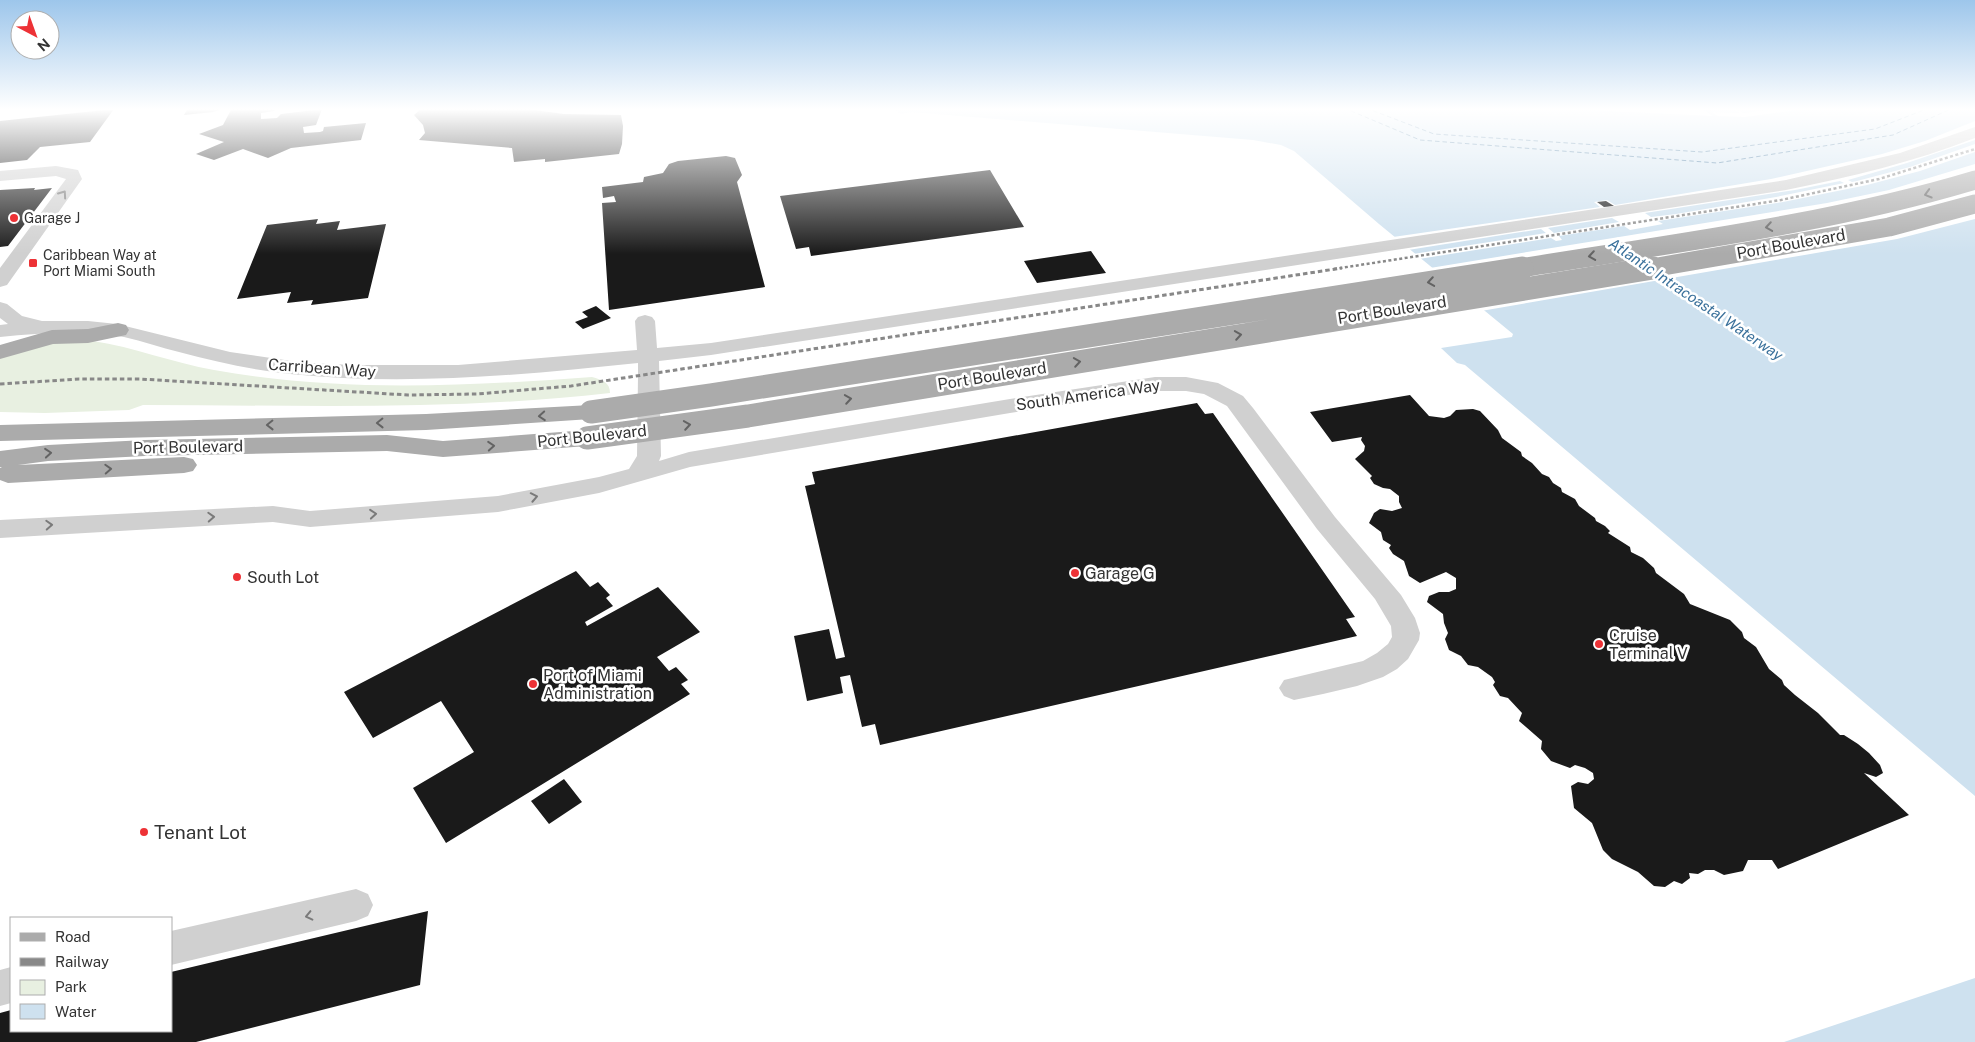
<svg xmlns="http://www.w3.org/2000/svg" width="1975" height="1042" font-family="'Public Sans',sans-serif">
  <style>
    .green { fill: #e8f0e1 }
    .water { fill: #cee1ef }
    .pier { fill: #fff; fill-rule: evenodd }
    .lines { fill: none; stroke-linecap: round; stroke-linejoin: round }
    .ferry { stroke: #3b719b; stroke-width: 1; stroke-dasharray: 4.5 3; stroke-linecap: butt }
    .building { fill: #1a1a1a }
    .minor { fill: #d0d0d0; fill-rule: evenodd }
    .major { fill: #ababab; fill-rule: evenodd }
    .rail-far1 { stroke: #888; stroke-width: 2.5; stroke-dasharray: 3 2.5; stroke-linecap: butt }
    .rail { stroke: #888; stroke-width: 3; stroke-dasharray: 4.5 3; stroke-linecap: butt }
    .major-bridge-far1 { stroke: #ababab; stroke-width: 19 }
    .major-bridge { stroke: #ababab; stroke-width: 23 }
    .oneway { stroke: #7a7a7a }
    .oneway2 { stroke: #636363 }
    .poi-dot { fill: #ed3236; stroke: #fff; stroke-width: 2 }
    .labels { text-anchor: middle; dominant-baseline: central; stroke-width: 5; stroke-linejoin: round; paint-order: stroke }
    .far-poi-label { font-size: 14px; fill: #333; stroke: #fff; text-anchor: start }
    .far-water-label { font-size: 15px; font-style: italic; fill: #3b719b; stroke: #fff }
    .street-label { font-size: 16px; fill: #333; stroke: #fff }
    .poi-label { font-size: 16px; fill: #333; stroke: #fff; text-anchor: start }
    .near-poi-label { font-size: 19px; fill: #333; stroke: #fff; text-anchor: start }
  </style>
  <rect width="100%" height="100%" fill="#fff"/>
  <path class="green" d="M 93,341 C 134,347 173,363 214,370 C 340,393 466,386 592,377 C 602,380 610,382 610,393 C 455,411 298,405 143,405 L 129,410 L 45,413 L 0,412 L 0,355 L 37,343 Z"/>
  <path class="water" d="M 893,108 L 1584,108 L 1587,110 L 1713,116 L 1700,108 L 1975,108 L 1975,796 L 1465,365 L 1457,363 L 1441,348 L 1512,337 L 1513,334 L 1379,224 L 1294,151 L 1281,145 L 1253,140 L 911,112 L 901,114 Z
    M 1975,978 L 1975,1042 L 1784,1042 Z"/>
  <path class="pier" d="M 1732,108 L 1744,113 L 1769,110 L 1768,108 L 1811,108 L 1745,117 L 1718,116 L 1711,112 L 1740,113 Z
    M 1975,121 L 1975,140 L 1907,163 L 1848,180 L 1852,182 L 1857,181 L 1910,167 L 1975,144 L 1975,152 L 1920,171 L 1867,185 L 1783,202 L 1658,221 L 1663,224 L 1630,230 L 1624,226 L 1559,236 L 1562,240 L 1556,241 L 1551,238 L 1419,259 L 1413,254 L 1546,233 L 1541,229 L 1408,250 L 1393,237 L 1600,207 L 1594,202 L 1607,200 L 1615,205 L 1771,179 L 1882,154 L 1925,141 ZM 1840,181 L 1844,183 L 1776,197 L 1676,214 L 1651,217 L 1645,213 L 1795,190 ZM 1612,218 L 1619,222 L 1554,233 L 1548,228 Z
    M 1975,164 L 1975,219 L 1897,239 L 1481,311 L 1430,268 L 1827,203 L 1889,190 Z"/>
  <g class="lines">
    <path class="ferry" d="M 1344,108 L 1420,140 L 1717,163 L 1893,135 L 1953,108
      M 1366,108 L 1434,134 L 1702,152 L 1875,129 L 1929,108"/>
  </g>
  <path class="building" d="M 188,108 L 225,108 L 213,112 L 184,115 Z
    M 232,108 L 275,108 L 274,111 L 261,113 L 261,119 L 277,118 L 281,114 L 322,109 L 316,125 L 303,127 L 304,133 L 320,132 L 323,131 L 324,127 L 366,123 L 361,140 L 291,148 L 268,158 L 243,149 L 214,160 L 196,154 L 224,142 L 199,134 L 223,125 Z
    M 422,108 L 520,108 L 564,114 L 621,115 L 623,126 L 622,144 L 619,154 L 545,162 L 545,159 L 514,162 L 512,148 L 419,140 L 425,133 L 423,125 L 414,115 Z
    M 114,109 L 90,142 L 40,147 L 27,160 L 0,163 L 0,121 Z
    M 726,156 L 735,158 L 742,175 L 737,182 L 765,287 L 609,310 L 602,203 L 616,202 L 614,196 L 603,198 L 602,187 L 643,182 L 644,177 L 663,173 L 669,164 L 678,161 Z
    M 990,170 L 1024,227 L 811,256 L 809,247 L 796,249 L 780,196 Z
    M 35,188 L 34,190 L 52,188 L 8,246 L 0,247 L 0,190 Z
    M 1606,201 L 1614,206 L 1604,207 L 1597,202 Z
    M 318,219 L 316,224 L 340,221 L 337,230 L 386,224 L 368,298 L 311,305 L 313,300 L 287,303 L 291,292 L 237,299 L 267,225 Z
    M 1091,251 L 1106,273 L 1037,283 L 1024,261 Z
    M 596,306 L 611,318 L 583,329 L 575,322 L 588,317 L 582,312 Z
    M 1410,395 L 1429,416 L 1444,418 L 1450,416 L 1456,410 L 1473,409 L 1480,411 L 1498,430 L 1502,438 L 1521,452 L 1522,456 L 1532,463 L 1542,474 L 1549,477 L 1553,483 L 1561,488 L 1562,492 L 1575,499 L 1579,506 L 1595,518 L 1596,521 L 1605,526 L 1610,531 L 1608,533 L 1630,547 L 1631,552 L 1643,558 L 1654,568 L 1656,573 L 1684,594 L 1690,604 L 1730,620 L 1742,632 L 1744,638 L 1756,647 L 1769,669 L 1782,680 L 1784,685 L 1795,695 L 1818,713 L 1840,735 L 1844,735 L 1858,744 L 1869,753 L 1880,765 L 1883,773 L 1876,777 L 1864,773 L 1909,815 L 1778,869 L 1772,860 L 1748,860 L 1743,871 L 1724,875 L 1714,870 L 1705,870 L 1698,874 L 1689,873 L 1690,878 L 1682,884 L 1674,881 L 1665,887 L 1654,886 L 1638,872 L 1612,859 L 1603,850 L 1592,823 L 1574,808 L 1571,786 L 1578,782 L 1588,784 L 1594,779 L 1593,773 L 1585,768 L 1575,765 L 1570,768 L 1551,761 L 1541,749 L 1542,741 L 1519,721 L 1522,713 L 1508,698 L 1500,696 L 1493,685 L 1495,682 L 1492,677 L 1478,667 L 1468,665 L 1461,656 L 1449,650 L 1445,639 L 1448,633 L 1444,623 L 1443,614 L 1427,602 L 1429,596 L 1439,592 L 1449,592 L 1456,589 L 1456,578 L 1446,572 L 1420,583 L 1409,576 L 1404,561 L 1393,554 L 1389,548 L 1391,545 L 1383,540 L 1381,532 L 1369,523 L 1374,513 L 1380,509 L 1392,511 L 1402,508 L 1399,502 L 1399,496 L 1390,489 L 1383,488 L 1374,484 L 1370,478 L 1372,476 L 1355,459 L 1364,451 L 1365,446 L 1361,440 L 1362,437 L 1332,442 L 1310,412 Z
    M 1197,403 L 1205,414 L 1213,413 L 1355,617 L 1346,619 L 1357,636 L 880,745 L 875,724 L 862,727 L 850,675 L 840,677 L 843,693 L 807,701 L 794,636 L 829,629 L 836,659 L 845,657 L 805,486 L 815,484 L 812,472 Z
    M 576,571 L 590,587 L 598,582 L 610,595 L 606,598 L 613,606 L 585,622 L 587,626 L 658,587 L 700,632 L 657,657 L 669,671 L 676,667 L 688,680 L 681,684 L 690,694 L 446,843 L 413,788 L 474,752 L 441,701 L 373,738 L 344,692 Z
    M 564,779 L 582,802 L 549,824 L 531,801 Z
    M 428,911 L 420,985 L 196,1042 L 0,1042 L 0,1013 L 11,1010 L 11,1031 L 171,1031 L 171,972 Z"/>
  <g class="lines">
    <path class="minor" d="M 1975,127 L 1975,138 C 1914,162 1850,177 1786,190 L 711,355 L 659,361 L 661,456 L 659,461 L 689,452 L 1010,399 L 1155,377 L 1186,377 L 1218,383 L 1243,396 L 1253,408 L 1335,517 L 1401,595 L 1415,618 L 1420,633 L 1419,640 L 1408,659 L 1397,669 L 1383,677 L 1357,686 L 1323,694 L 1294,700 L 1284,696 L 1279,688 L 1284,680 L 1363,661 L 1377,653 L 1388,644 L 1392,637 L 1391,626 L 1375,599 L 1317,529 L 1227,406 L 1204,394 L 1186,391 L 1155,391 L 1010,413 L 690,467 L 599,493 L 498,512 L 310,527 L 273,522 L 0,538 L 0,520 L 273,506 L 310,511 L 498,496 L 599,477 L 629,469 L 637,456 L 638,375 L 638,363 C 523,375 406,386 290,374 C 253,370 216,362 179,352 C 161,348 143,341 124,337 C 83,330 42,333 0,337 L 0,325 L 8,324 L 0,318 L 0,302 L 7,304 L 22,316 L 42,321 L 88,321 L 117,324 L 230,352 L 305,363 L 356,365 L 458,365 L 637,350 L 635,321 L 638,317 L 645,315 L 652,317 L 655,321 L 657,348 L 711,343 L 1786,180 L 1900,153 Z
      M 56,166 L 78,170 L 82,179 L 7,285 L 0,287 L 0,268 L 66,179 L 56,176 L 0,181 L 0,171 Z
      M 356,889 L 368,894 L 373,905 L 368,916 L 356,921 L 171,965 L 171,931 Z
      M 11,967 L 11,1003 L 0,1006 L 0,970 Z"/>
    <path class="major" d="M 118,323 L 126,325 L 129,330 L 126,335 L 88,343 L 53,344 L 0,359 L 0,345 L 52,330 L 88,329 Z
      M 591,405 L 600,407 L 603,412 L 600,417 L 591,419 L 426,430 L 0,441 L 0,425 L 426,414 Z
      M 587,430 L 596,432 L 600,438 L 596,444 L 587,446 L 443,457 L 387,451 L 145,456 L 48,461 L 18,465 L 184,457 L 193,459 L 197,465 L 193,471 L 184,473 L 8,483 L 0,480 L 0,468 L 2,467 L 0,467 L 0,451 L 48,445 L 145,440 L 387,435 L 443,441 Z"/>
    <path class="rail-far1" d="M 1334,269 L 1781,200 L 1879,179 L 1975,149"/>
    <path class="rail" d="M 0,384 L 79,379 L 140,379 L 408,395 L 477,394 L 571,386 L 1342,268"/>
    <path class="major-bridge-far1" d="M 1514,269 C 1668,244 1825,225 1975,180
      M 1646,269 L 1889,227 L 1975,204"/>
    <path class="major-bridge" d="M 591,412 L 711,395 L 1522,268
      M 587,438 L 748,416 L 1653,268"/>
  </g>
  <defs><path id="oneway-chevron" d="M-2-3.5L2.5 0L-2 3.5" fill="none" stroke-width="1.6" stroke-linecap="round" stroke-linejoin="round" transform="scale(1.25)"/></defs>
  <g class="oneway">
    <use href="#oneway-chevron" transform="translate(63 194) rotate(-55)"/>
    <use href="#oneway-chevron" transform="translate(534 497) rotate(-11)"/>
    <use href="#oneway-chevron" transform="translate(373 514) rotate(-5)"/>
    <use href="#oneway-chevron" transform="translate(211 517) rotate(-3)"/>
    <use href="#oneway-chevron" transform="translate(49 525) rotate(-3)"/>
    <use href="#oneway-chevron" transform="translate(309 916) rotate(167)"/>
  </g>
  <g class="oneway2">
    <use href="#oneway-chevron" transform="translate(1928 194) rotate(164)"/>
    <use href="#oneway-chevron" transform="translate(1769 227) rotate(171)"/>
    <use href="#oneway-chevron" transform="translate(1592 256) rotate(171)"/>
    <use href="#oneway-chevron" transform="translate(1431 282) rotate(171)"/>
    <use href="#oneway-chevron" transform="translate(1238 335) rotate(-9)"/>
    <use href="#oneway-chevron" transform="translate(1077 362) rotate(-9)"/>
    <use href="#oneway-chevron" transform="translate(848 399) rotate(-9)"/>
    <use href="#oneway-chevron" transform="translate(542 416) rotate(176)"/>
    <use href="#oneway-chevron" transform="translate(380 423) rotate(179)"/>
    <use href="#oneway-chevron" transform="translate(270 425) rotate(179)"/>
    <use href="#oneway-chevron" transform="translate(687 425) rotate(-9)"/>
    <use href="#oneway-chevron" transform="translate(491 446) rotate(-4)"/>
    <use href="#oneway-chevron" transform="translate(48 453) rotate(-5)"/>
    <use href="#oneway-chevron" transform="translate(108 469) rotate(-3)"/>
  </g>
  <linearGradient id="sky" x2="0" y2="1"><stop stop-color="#9dc6eb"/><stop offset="0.43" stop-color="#fff"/><stop offset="1" stop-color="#fff" stop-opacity="0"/></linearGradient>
  <rect width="1975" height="254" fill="url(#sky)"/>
  <g class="poi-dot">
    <circle cx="14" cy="218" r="5"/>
    <rect x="28" y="258" width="10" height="10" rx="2.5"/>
    <circle cx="1075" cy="573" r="5"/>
    <circle cx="237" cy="577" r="5"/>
    <circle cx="1599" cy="644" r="5"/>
    <circle cx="533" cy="684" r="5"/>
    <circle cx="144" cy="832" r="5"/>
  </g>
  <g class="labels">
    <g class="far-poi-label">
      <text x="24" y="218">Garage J</text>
      <text x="43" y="255">Caribbean Way at<tspan x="43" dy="16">Port Miami South</tspan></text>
    </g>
    <g class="far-water-label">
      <text transform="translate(1696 299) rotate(34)">Atlantic Intracoastal Waterway</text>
    </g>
    <g class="street-label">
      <text transform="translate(1791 244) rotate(-10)">Port Boulevard</text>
      <text transform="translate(1392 310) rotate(-9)">Port Boulevard</text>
      <text transform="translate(322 368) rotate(4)">Carribean Way</text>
      <text transform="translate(992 376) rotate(-9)">Port Boulevard</text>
      <text transform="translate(1088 395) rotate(-8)">South America Way</text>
      <text transform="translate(592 436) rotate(-6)">Port Boulevard</text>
      <text transform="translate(188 447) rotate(-1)">Port Boulevard</text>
    </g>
    <g class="poi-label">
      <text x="1085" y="573">Garage G</text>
      <text x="247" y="577">South Lot</text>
      <text x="1609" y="635">Cruise<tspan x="1609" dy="18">Terminal V</tspan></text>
      <text x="543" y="675">Port of Miami<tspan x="543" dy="18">Administration</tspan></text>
    </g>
    <g class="near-poi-label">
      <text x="154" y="832">Tenant Lot</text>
    </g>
  </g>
  <rect x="10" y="917" width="162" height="115" fill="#ffffff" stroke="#adadad"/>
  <rect x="20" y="933" width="25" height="8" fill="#ababab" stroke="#adadad"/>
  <text x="55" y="942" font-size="15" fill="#333333">Road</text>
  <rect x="20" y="958" width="25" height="8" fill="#888888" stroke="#adadad"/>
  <text x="55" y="967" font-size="15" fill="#333333">Railway</text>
  <rect x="20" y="980" width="25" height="15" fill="#e8f0e1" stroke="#adadad"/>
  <text x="55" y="992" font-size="15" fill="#333333">Park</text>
  <rect x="20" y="1004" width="25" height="15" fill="#cee1ef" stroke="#adadad"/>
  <text x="55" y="1017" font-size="15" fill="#333333">Water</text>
  <g transform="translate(35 35) rotate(139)"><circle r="24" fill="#ffffff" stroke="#adadad"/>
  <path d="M0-4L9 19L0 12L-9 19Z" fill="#ed3236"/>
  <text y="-8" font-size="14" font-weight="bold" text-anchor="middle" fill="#333333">N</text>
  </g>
</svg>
